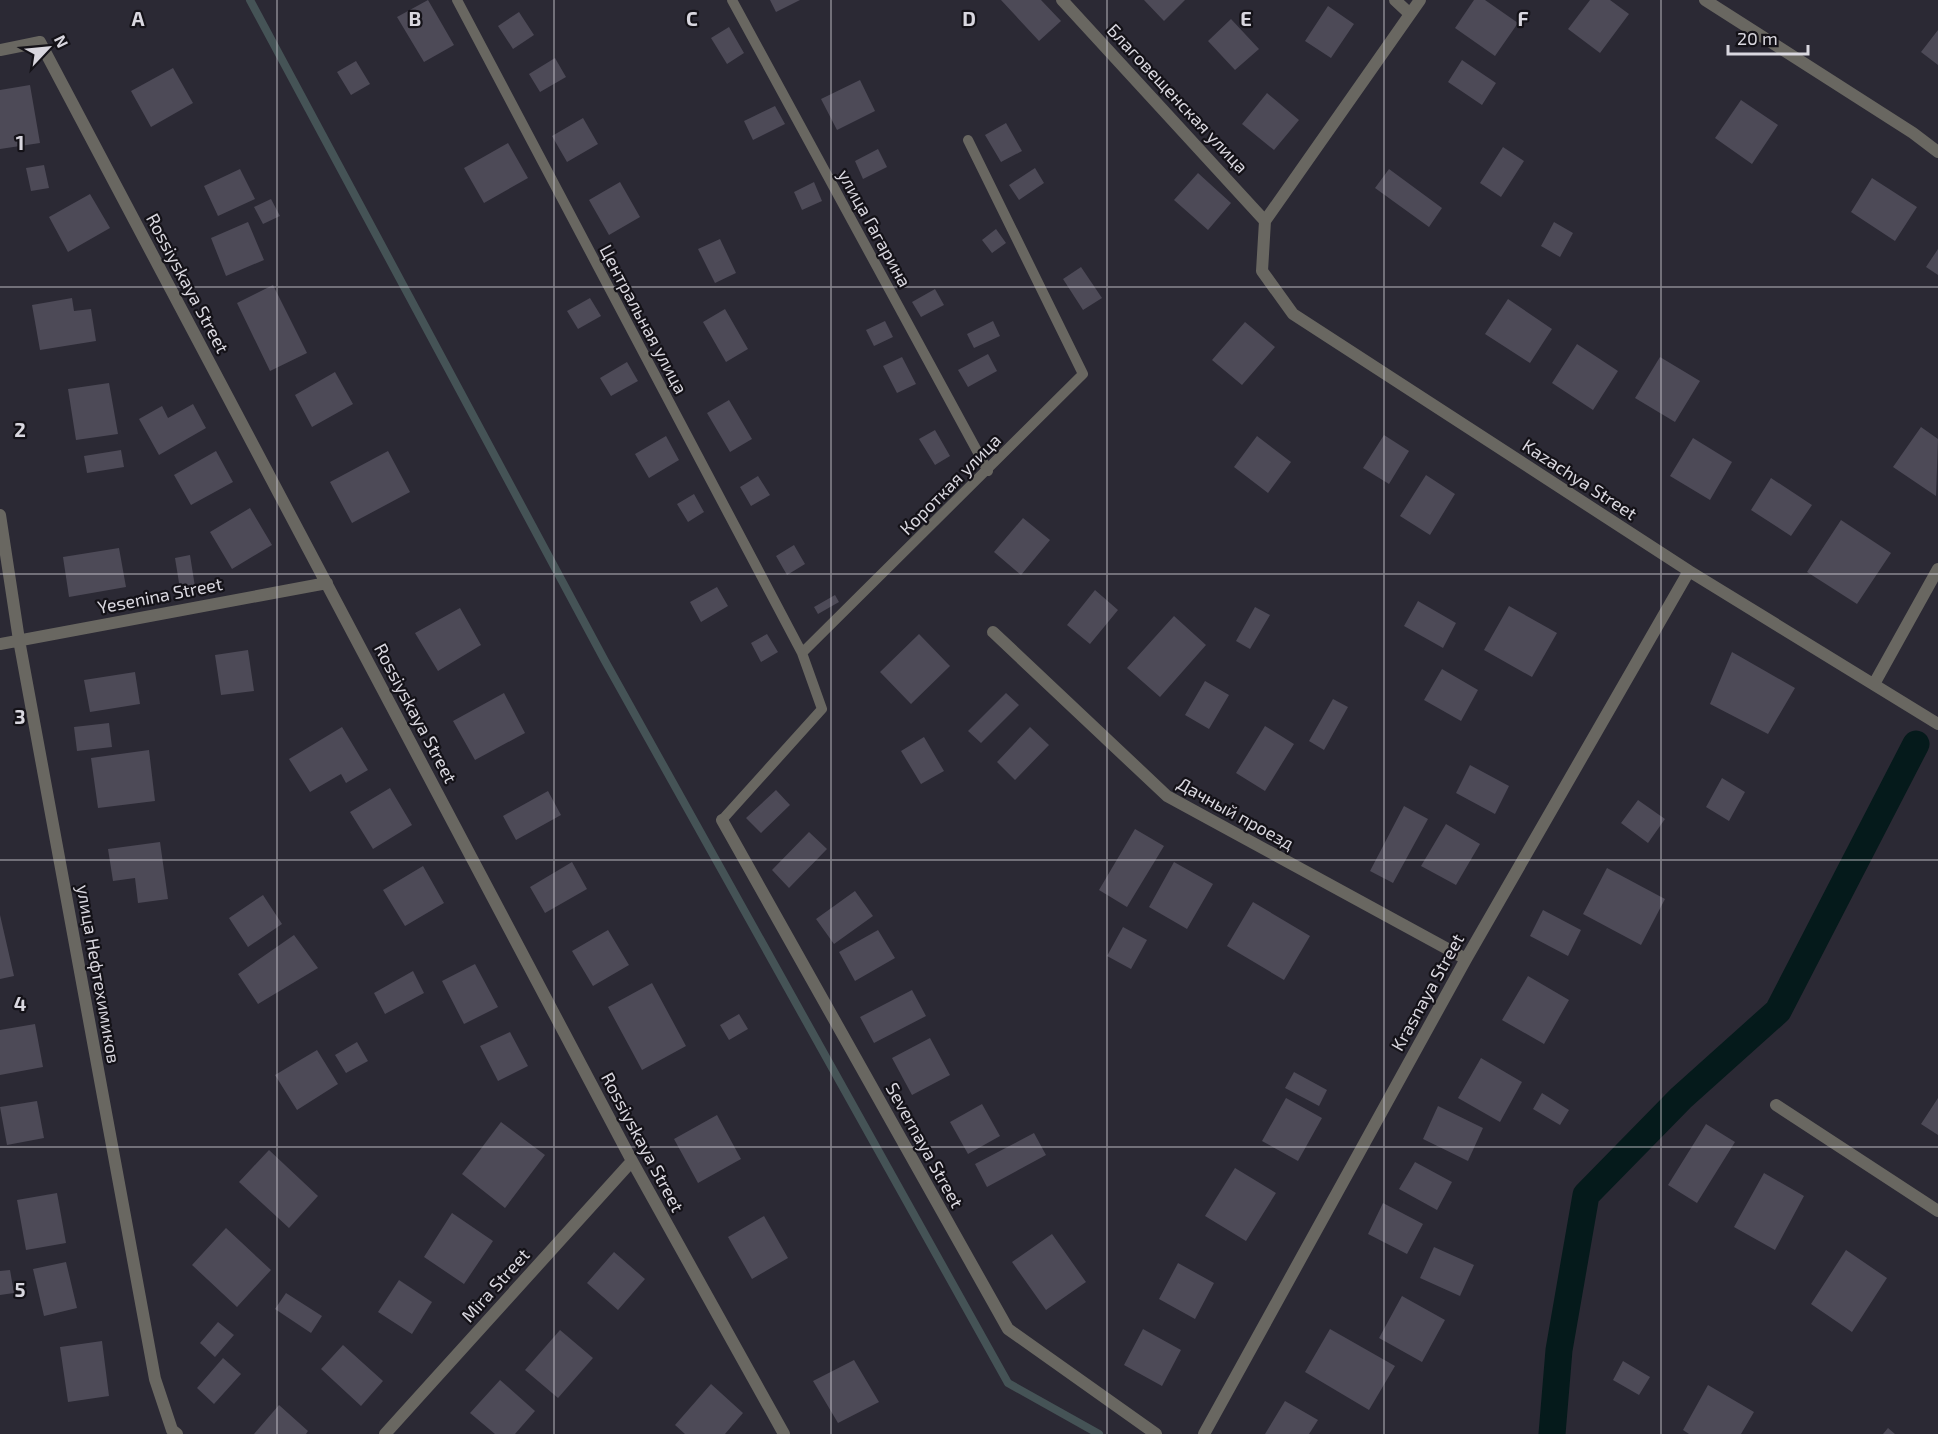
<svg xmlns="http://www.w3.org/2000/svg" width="1938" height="1434" font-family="'Exo 2',sans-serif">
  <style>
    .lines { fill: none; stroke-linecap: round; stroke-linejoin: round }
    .stream { stroke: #455356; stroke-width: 8 }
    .canal { stroke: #051a1b; stroke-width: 27 }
    .building { fill: #4d4a57 }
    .service { stroke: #696761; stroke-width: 10 }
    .minor { stroke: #696761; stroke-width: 12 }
    .grid { fill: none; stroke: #d9d7df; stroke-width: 1.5; stroke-opacity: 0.55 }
    .labels { text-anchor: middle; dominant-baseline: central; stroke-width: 4.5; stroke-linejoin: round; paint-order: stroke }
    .street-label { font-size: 18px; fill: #d9d7df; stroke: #141218 }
    .grid-label { font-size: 20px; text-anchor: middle; font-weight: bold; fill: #d9d7df; stroke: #141218; stroke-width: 4.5; stroke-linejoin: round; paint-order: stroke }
  </style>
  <rect width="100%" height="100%" fill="#2b2934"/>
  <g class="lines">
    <path class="stream" d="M 250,0 L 605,661 L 1008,1383 L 1099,1434"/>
    <path class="canal" d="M 1552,1434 L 1559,1350 L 1586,1195 L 1681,1098 L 1778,1011 L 1916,744"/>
  </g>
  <path class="building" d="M 428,0 L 454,45 L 424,62 L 397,17 Z
    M 770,0 L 800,0 L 776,12 Z
    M 1001,0 L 1041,0 L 1061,21 L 1039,41 Z
    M 1144,0 L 1185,0 L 1164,21 Z
    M 1474,0 L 1485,0 L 1518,23 L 1495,56 L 1455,28 Z
    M 1590,0 L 1610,0 L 1629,14 L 1600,53 L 1568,29 Z
    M 1328,6 L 1354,24 L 1331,58 L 1305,41 Z
    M 519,12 L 534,35 L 513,49 L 498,26 Z
    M 1231,19 L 1259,49 L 1235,70 L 1208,41 Z
    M 729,27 L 744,53 L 727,64 L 711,38 Z
    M 1938,30 L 1938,65 L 1921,52 Z
    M 555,58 L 566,77 L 540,92 L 529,74 Z
    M 1462,60 L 1496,83 L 1482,105 L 1448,82 Z
    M 356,61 L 370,84 L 351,95 L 337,72 Z
    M 173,68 L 193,103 L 151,127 L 131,91 Z
    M 860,80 L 875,111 L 837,130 L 821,99 Z
    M 30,85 L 40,143 L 0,149 L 0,90 Z
    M 1267,93 L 1299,120 L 1274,150 L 1242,124 Z
    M 1741,100 L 1778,125 L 1752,164 L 1715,138 Z
    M 775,106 L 785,124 L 753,140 L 744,121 Z
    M 583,118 L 598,144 L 567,162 L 552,136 Z
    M 1006,123 L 1022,151 L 1001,162 L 985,135 Z
    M 508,143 L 528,178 L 484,203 L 464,168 Z
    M 1503,147 L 1524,161 L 1501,197 L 1480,183 Z
    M 878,149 L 887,167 L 863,179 L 855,161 Z
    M 44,165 L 49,188 L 31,191 L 26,168 Z
    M 1035,168 L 1044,183 L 1019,200 L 1009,185 Z
    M 240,169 L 255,199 L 218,216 L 204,186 Z
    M 1389,169 L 1442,208 L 1429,227 L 1375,188 Z
    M 1198,173 L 1231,203 L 1208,230 L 1174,200 Z
    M 1872,178 L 1917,207 L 1895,241 L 1851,212 Z
    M 620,182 L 640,217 L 609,235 L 589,200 Z
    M 814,182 L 822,201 L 802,210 L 794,192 Z
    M 90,194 L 110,228 L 68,252 L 49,217 Z
    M 271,199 L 280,216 L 263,224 L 254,207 Z
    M 248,222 L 264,260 L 226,276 L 211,238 Z
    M 1554,222 L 1573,233 L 1560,257 L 1541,246 Z
    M 996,229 L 1006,243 L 992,253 L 982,240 Z
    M 720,239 L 736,273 L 715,283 L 698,249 Z
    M 1938,249 L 1938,275 L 1926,267 Z
    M 1081,267 L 1102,298 L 1083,310 L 1063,279 Z
    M 273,285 L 307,353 L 270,371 L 237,303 Z
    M 935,289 L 944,305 L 921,317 L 912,302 Z
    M 72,298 L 74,311 L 91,309 L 96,341 L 40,350 L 32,305 Z
    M 590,298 L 601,316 L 578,329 L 567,311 Z
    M 1508,299 L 1552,329 L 1530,363 L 1485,334 Z
    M 725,309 L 748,349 L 726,362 L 703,322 Z
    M 885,321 L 893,337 L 874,346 L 866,330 Z
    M 993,321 L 1000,336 L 974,348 L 967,334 Z
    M 1245,322 L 1275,347 L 1242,385 L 1212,360 Z
    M 1577,344 L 1618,371 L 1593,410 L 1552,383 Z
    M 988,354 L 997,371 L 968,387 L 958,370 Z
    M 902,357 L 916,384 L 897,393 L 883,366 Z
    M 1660,357 L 1700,381 L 1675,422 L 1635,398 Z
    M 627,362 L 638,381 L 611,396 L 600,378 Z
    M 335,372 L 353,404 L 312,427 L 295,395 Z
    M 109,383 L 118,434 L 76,440 L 68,389 Z
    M 729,400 L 752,439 L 730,452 L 707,413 Z
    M 193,404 L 206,428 L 159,455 L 139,419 L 162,406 L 168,418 Z
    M 1921,427 L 1938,439 L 1936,496 L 1893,467 Z
    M 935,430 L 950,456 L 935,465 L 919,439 Z
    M 1384,435 L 1409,451 L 1389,484 L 1363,468 Z
    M 666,436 L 679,460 L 649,478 L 635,454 Z
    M 1257,436 L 1291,462 L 1268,493 L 1234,467 Z
    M 1693,438 L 1732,462 L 1710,500 L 1670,476 Z
    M 121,450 L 124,467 L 87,473 L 84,456 Z
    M 216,451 L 233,482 L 191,505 L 174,475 Z
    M 388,451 L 410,492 L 352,523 L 330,482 Z
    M 1426,475 L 1455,494 L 1430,535 L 1400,516 Z
    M 758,476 L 770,495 L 751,506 L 740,487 Z
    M 1771,478 L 1812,505 L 1791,536 L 1751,510 Z
    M 694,494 L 704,512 L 688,522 L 677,504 Z
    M 250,508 L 272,545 L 232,569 L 210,532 Z
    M 1023,518 L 1050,540 L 1021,575 L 994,552 Z
    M 1841,520 L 1891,553 L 1857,604 L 1807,572 Z
    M 794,545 L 805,564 L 787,575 L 776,556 Z
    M 119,548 L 126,587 L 69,597 L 63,557 Z
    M 190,555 L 195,587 L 180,589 L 175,558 Z
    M 717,587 L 728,606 L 701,622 L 690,602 Z
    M 1095,590 L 1118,610 L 1090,644 L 1067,625 Z
    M 835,595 L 839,602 L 818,614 L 814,607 Z
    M 1418,601 L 1456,623 L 1443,648 L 1404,626 Z
    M 1509,606 L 1557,633 L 1532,677 L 1484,650 Z
    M 1255,607 L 1270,615 L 1250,649 L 1236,641 Z
    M 460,608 L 481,645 L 438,671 L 415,633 Z
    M 1174,616 L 1206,645 L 1160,697 L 1127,668 Z
    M 767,634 L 778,652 L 761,662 L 751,643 Z
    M 919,634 L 950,666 L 911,704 L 880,672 Z
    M 248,650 L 254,691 L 221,695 L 215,655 Z
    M 1732,652 L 1795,688 L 1768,734 L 1710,704 Z
    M 1442,669 L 1478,690 L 1461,721 L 1424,700 Z
    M 135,672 L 140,704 L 90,712 L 84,680 Z
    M 1205,681 L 1229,695 L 1209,729 L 1185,715 Z
    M 504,693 L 525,733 L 475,760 L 453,721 Z
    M 1006,693 L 1019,705 L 981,743 L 968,731 Z
    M 1333,699 L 1348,707 L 1324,750 L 1309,741 Z
    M 109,723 L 112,747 L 77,751 L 74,727 Z
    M 1265,726 L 1294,744 L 1265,791 L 1236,773 Z
    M 342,727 L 368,770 L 346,783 L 341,774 L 310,792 L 289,759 Z
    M 1030,727 L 1049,745 L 1015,780 L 997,762 Z
    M 924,737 L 944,771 L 921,784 L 901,751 Z
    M 149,750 L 155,801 L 98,808 L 91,758 Z
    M 1470,765 L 1509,786 L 1495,814 L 1456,793 Z
    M 1722,778 L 1745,792 L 1729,821 L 1706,807 Z
    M 390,788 L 412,825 L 373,849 L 350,812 Z
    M 776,790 L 790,805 L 761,833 L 746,818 Z
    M 548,791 L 561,815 L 516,840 L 503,816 Z
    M 1638,800 L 1665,819 L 1648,843 L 1621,823 Z
    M 1404,806 L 1428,819 L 1393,883 L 1370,871 Z
    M 1446,824 L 1480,844 L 1456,885 L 1421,866 Z
    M 1135,829 L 1164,846 L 1127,907 L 1099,890 Z
    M 809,832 L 827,849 L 789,888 L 772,870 Z
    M 160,842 L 168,899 L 138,903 L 135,878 L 113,881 L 108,849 Z
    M 572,862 L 587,889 L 545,913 L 530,887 Z
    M 1174,862 L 1213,884 L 1187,929 L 1149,907 Z
    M 423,866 L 444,903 L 405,926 L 383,890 Z
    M 1607,868 L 1665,899 L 1641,945 L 1583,914 Z
    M 855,891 L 873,916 L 834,944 L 816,919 Z
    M 263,895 L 282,924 L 248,947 L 229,918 Z
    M 1253,902 L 1310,936 L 1284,980 L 1227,946 Z
    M 1543,910 L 1581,930 L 1568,956 L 1530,936 Z
    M 0,915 L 14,976 L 0,979 Z
    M 1123,927 L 1147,940 L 1131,969 L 1107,956 Z
    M 608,930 L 629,965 L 593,986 L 572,951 Z
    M 878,930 L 895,958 L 855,981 L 839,952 Z
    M 294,935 L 318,968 L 258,1004 L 238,974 Z
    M 475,964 L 498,1007 L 464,1024 L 442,981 Z
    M 413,971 L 424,993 L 385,1014 L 374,993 Z
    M 1528,976 L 1569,1000 L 1544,1044 L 1502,1020 Z
    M 652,983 L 686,1046 L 642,1070 L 608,1007 Z
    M 912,990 L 926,1016 L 874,1043 L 860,1017 Z
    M 739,1014 L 748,1029 L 729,1040 L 720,1025 Z
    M 35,1024 L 43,1067 L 0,1075 L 0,1030 Z
    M 510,1032 L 528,1066 L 498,1081 L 480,1046 Z
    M 930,1038 L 950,1075 L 912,1095 L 892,1058 Z
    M 357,1042 L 368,1061 L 346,1073 L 335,1055 Z
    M 317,1050 L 338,1084 L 297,1110 L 275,1075 Z
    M 1481,1058 L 1522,1082 L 1500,1122 L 1458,1098 Z
    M 1294,1072 L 1327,1090 L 1319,1106 L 1285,1088 Z
    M 1542,1093 L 1569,1110 L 1560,1125 L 1533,1109 Z
    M 1286,1098 L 1322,1118 L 1298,1161 L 1262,1141 Z
    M 1938,1098 L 1938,1135 L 1921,1124 Z
    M 37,1101 L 44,1138 L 7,1145 L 0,1107 Z
    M 982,1104 L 1000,1136 L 968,1154 L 950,1122 Z
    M 1438,1106 L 1483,1128 L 1468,1161 L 1423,1139 Z
    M 717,1115 L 741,1159 L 698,1183 L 674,1139 Z
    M 501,1122 L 545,1155 L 505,1208 L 462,1174 Z
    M 1706,1124 L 1735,1142 L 1697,1203 L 1668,1185 Z
    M 1034,1133 L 1046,1155 L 987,1187 L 975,1164 Z
    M 269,1150 L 318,1196 L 289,1228 L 239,1182 Z
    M 1415,1162 L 1452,1182 L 1437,1210 L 1399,1189 Z
    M 1235,1168 L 1276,1193 L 1246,1241 L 1205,1216 Z
    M 1764,1173 L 1804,1196 L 1775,1250 L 1734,1227 Z
    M 57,1193 L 66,1243 L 26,1250 L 17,1200 Z
    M 1383,1203 L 1423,1224 L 1407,1254 L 1368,1234 Z
    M 452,1213 L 493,1241 L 464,1284 L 424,1257 Z
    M 764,1216 L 788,1258 L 752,1279 L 728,1237 Z
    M 226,1228 L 271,1270 L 237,1307 L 192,1265 Z
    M 1052,1234 L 1086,1282 L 1046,1310 L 1012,1262 Z
    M 1434,1247 L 1474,1265 L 1460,1296 L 1420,1278 Z
    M 1846,1250 L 1887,1278 L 1852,1332 L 1811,1304 Z
    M 614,1252 L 645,1279 L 618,1310 L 587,1283 Z
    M 66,1262 L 77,1308 L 44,1316 L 33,1269 Z
    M 1178,1263 L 1214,1283 L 1195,1319 L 1159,1299 Z
    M 10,1270 L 14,1293 L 0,1295 L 0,1271 Z
    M 399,1280 L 432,1302 L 412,1334 L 378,1312 Z
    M 286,1293 L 322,1316 L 311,1333 L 275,1309 Z
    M 1402,1296 L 1445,1320 L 1422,1362 L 1379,1338 Z
    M 218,1322 L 234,1335 L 215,1357 L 200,1343 Z
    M 1143,1329 L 1181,1350 L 1162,1386 L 1124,1365 Z
    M 1330,1329 L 1395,1366 L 1369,1410 L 1305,1372 Z
    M 560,1330 L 593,1358 L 558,1398 L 525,1370 Z
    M 102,1341 L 109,1396 L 68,1402 L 60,1347 Z
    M 343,1345 L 383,1381 L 361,1406 L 321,1369 Z
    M 223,1358 L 241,1374 L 214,1404 L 197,1388 Z
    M 854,1360 L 879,1402 L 838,1423 L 813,1381 Z
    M 1623,1361 L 1650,1377 L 1639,1395 L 1613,1380 Z
    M 500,1380 L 535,1411 L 515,1434 L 495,1434 L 470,1413 Z
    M 711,1384 L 743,1413 L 725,1434 L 685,1434 L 675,1425 Z
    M 1708,1385 L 1754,1412 L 1741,1434 L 1689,1434 L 1683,1430 Z
    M 1285,1401 L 1318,1420 L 1309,1434 L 1265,1434 Z
    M 279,1405 L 308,1431 L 306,1434 L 254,1434 Z
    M 1888,1428 L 1895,1434 L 1883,1434 Z"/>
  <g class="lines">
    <path class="service" d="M 457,0 L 802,653
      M 732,0 L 988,471
      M 722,820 L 822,709 L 802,653 L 1083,374 L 968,140"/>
    <path class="minor" d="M 1062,0 L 1265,221
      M 1395,0 L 1410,14
      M 1705,0 L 1913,133 L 1938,152
      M 0,50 L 40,42 L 632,1161 L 784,1434
      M 1265,221 L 1262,271 L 1293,314 L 1689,571 L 1938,724
      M 1265,221 L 1420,0
      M 0,515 L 19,640 L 155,1379 L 172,1430 L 177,1434
      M 993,632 L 1167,796 L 1466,959
      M 0,644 L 327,583
      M 1874,684 L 1938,569
      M 722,820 L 1008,1329 L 1156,1434
      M 1776,1105 L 1938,1211
      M 385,1434 L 632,1161
      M 1204,1434 L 1466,959 L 1689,571"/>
  </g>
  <path class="grid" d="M 277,0 L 277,1434M 554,0 L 554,1434M 831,0 L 831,1434M 1107,0 L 1107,1434M 1384,0 L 1384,1434M 1661,0 L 1661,1434M 0,287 L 1938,287M 0,574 L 1938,574M 0,860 L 1938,860M 0,1147 L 1938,1147"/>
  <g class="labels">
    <g class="street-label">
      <text transform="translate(1178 98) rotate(47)">Благовещенская улица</text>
      <text transform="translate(875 228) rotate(61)">улица Гагарина</text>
      <text transform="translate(188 283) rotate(62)">Rossiyskaya Street</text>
      <text transform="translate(644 319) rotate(62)">Центральная улица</text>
      <text transform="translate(1580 479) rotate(33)">Kazachya Street</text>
      <text transform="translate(950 484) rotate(-45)">Короткая улица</text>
      <text transform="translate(160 595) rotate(-11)">Yesenina Street</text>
      <text transform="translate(416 713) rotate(62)">Rossiyskaya Street</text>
      <text transform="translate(1236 813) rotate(29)">Дачный проезд</text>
      <text transform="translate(99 974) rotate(80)">улица Нефтехимиков</text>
      <text transform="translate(1427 992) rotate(-61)">Krasnaya Street</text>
      <text transform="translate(643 1142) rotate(62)">Rossiyskaya Street</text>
      <text transform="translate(925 1145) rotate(61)">Severnaya Street</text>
      <text transform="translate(495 1285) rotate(-48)">Mira Street</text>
    </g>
  </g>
  <g class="grid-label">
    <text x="138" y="26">A</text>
    <text x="415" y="26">B</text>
    <text x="692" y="26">C</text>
    <text x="969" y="26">D</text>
    <text x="1246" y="26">E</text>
    <text x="1523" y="26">F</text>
    <text x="20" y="150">1</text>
    <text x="20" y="437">2</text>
    <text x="20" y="724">3</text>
    <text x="20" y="1011">4</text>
    <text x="20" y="1297">5</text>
  </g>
  <g transform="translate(48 48) rotate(64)" stroke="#141218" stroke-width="4.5" paint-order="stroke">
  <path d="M0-4.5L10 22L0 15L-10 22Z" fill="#d9d7df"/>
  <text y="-9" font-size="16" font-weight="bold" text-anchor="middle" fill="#d9d7df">N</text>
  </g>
  <path d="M1728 45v9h80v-9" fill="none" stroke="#d9d7df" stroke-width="3"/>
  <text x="1737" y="45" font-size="18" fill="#d9d7df" stroke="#141218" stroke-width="4.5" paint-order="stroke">20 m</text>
</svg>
